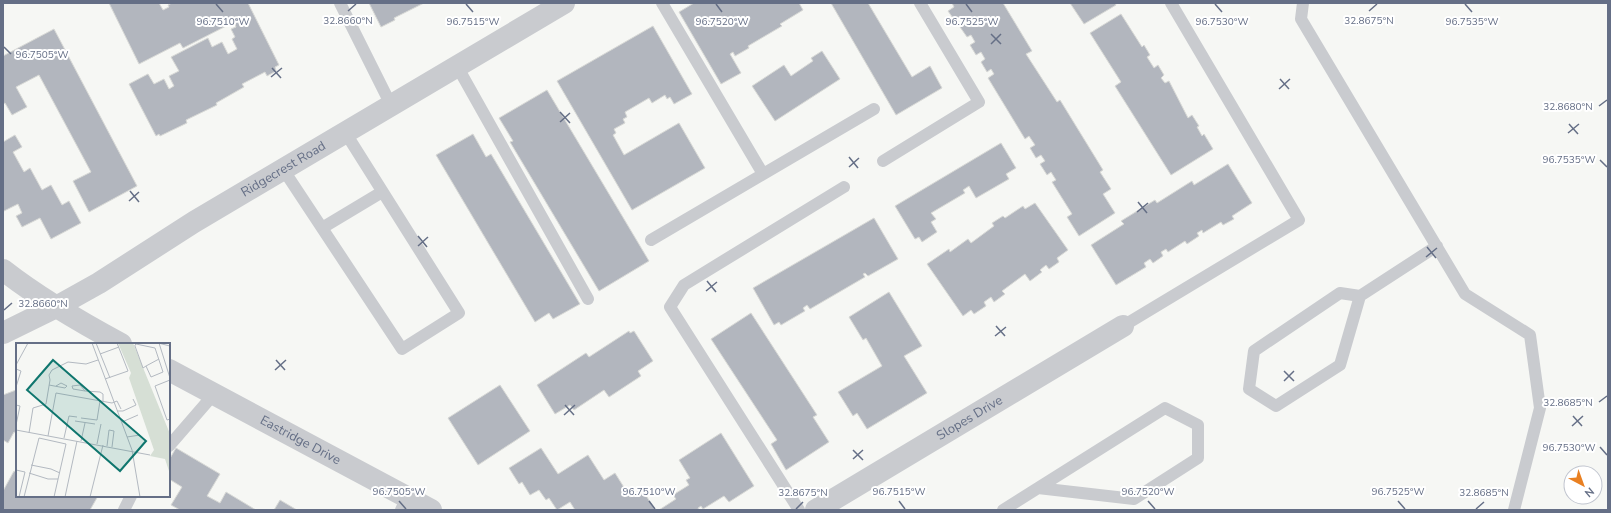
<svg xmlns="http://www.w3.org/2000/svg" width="1611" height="513" font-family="'Nunito Sans',sans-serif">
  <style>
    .building { fill: #b2b6be; stroke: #d8d9d6 }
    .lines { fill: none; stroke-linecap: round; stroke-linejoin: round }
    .service { stroke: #c9cbcf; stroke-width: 12 }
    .minor { stroke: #c9cbcf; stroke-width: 22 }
    .tertiary { stroke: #c9cbcf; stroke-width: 22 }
    .ticks { fill: none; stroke: #656f86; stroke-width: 1.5 }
    .labels { text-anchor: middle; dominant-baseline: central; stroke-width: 4; stroke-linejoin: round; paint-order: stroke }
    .street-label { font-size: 13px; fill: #656f86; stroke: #fff }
    .inset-road { fill: none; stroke: #b3b9c1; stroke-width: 1 }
    .view { fill: #0f766e; fill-opacity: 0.15; stroke: #0f766e; stroke-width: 2 }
    .inset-edge { fill: none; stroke: #656f86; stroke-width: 2 }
    .ticks-label { font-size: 10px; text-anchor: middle; fill: #656f86; stroke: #fff; stroke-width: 4; stroke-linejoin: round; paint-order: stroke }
  </style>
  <rect width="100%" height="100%" fill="#f6f7f4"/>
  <path class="building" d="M 109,3 L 159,3 L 163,10 L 169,7 L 168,5 L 172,3 L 248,3 L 279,65 L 275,67 L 276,71 L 267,76 L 265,72 L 242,84 L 244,87 L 216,103 L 217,105 L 186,120 L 187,123 L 160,136 L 159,134 L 156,136 L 129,84 L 148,74 L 154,84 L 164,79 L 169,89 L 174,86 L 169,76 L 179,71 L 171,57 L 208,38 L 212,47 L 222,42 L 228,54 L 237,49 L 232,39 L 235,37 L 231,29 L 236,27 L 234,22 L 183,48 L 180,43 L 139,64 Z
    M 369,3 L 424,3 L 394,18 L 395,20 L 381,27 Z
    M 694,3 L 799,3 L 803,10 L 780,24 L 782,26 L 748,46 L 749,48 L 735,56 L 733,52 L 730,54 L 741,73 L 721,84 L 679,12 Z
    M 831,3 L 868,3 L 912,77 L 930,66 L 942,88 L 896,115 Z
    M 952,3 L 1003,3 L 1032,51 L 1026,54 L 1057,102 L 1060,100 L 1103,170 L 1100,172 L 1111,189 L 1103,194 L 1115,213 L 1079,236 L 1067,217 L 1072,214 L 1052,182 L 1056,180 L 1051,172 L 1047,175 L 1040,164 L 1045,161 L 1041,155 L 1036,158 L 1030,148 L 1035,145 L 1029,136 L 1025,139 L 988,78 L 994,74 L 991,69 L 987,72 L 981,62 L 985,59 L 981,52 L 976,55 L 970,45 L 975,42 L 971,35 L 967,37 L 960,27 L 965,24 L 961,17 L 955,21 L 948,11 L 954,7 Z
    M 1070,3 L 1115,3 L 1116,5 L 1084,24 Z
    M 1121,14 L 1142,47 L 1144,45 L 1150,55 L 1147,57 L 1154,68 L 1158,65 L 1164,75 L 1161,78 L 1165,83 L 1169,81 L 1188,118 L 1192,115 L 1199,126 L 1197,127 L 1202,136 L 1204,134 L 1213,149 L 1171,175 L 1115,86 L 1121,82 L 1090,33 Z
    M 653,26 L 692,94 L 674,104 L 670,97 L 667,99 L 665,95 L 652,103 L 649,98 L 625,112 L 627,117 L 623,119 L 625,123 L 614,129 L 616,133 L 613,135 L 624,155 L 679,123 L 705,168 L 632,210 L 557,81 Z
    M 54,29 L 137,186 L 89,212 L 73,181 L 91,172 L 39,75 L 16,87 L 27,107 L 12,115 L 5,103 L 3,104 L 3,56 Z
    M 822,51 L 840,79 L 775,121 L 752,86 L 784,65 L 791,76 L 813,61 L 811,58 Z
    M 547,90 L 649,261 L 599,291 L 510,142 L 513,141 L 499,118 Z
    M 473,134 L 486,157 L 491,154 L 580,304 L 553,319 L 549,313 L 535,322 L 436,155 Z
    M 15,135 L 22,147 L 13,152 L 24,172 L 30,168 L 42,190 L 51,185 L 62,205 L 69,201 L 81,223 L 51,239 L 40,218 L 22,227 L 16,216 L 22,213 L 18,204 L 4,211 L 3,208 L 3,142 Z
    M 1001,143 L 1016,168 L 1006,174 L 1009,179 L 976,198 L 969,186 L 963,190 L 965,193 L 931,213 L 936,219 L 931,222 L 937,232 L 922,242 L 919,237 L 915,239 L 895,206 Z
    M 1228,164 L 1252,203 L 1232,216 L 1234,219 L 1223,225 L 1221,222 L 1203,233 L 1202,230 L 1197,233 L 1199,236 L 1187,244 L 1185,241 L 1168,252 L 1166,249 L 1161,252 L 1163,256 L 1153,263 L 1150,259 L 1144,263 L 1146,267 L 1116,285 L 1091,245 L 1124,224 L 1121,221 L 1155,200 L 1157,203 L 1192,181 L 1194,185 Z
    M 1035,203 L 1068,250 L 1057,258 L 1059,262 L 1049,269 L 1046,265 L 1040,270 L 1042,272 L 1030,281 L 1025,274 L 1002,291 L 1005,294 L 994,302 L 991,297 L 984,302 L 986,306 L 974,314 L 971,310 L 963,316 L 927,264 L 949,249 L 950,252 L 968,239 L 971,243 L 994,226 L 992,223 L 1003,216 L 1005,218 L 1023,206 L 1025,209 Z
    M 874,218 L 898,259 L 868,276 L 865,273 L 863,274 L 865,277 L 810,309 L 807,305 L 803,308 L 805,311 L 781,325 L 779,322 L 774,325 L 753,288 Z
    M 889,292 L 922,346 L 904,356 L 927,393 L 867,429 L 857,413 L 853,416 L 838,392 L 882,366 L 866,338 L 863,340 L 849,317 Z
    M 751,313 L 817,415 L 813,417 L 829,442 L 786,470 L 771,444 L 777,440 L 711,339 Z
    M 629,331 L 630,333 L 634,331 L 653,361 L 638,371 L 641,376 L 609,397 L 604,390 L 574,410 L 570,405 L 555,414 L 537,385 L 586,353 L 589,357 Z
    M 500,385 L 530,431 L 478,465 L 448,418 Z
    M 16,390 L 17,391 L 17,433 L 14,432 L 8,443 L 3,440 L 3,395 Z
    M 721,433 L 754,486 L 729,502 L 724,496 L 703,509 L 701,506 L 698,508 L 699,510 L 659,510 L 676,499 L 673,495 L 689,485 L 686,480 L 690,478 L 679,460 Z
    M 176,448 L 220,474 L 207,496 L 220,503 L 226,492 L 256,510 L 180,510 L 171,505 L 182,487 L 169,479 L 169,460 Z
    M 541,448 L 558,474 L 588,455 L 604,480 L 615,473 L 630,497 L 642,489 L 655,510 L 575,510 L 570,502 L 557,510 L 549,498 L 546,500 L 539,490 L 530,495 L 522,482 L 519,484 L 509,468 Z
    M 14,471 L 17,473 L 17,496 L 98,496 L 90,510 L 3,510 L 3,491 Z
    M 280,500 L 297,510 L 274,510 Z"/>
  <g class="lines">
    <path class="service" d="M 340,3 L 391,105
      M 662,3 L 763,174
      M 1303,3 L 1301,19 L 1465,294 L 1530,335 L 1540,408 L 1514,510
      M 457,66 L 588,299
      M 883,161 L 979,102 L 920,3
      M 283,169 L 402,349 L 459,313 L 345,132
      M 322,228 L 382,192
      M 651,240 L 874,109
      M 1360,296 L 1340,365 L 1276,406 L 1249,389 L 1254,351 L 1340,293 L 1360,296 L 1437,246
      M 1123,326 L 1299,220 L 1171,3
      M 169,446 L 214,394
      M 124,510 L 131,496
      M 401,510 L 407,497
      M 799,510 L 670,307 L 684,285 L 844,187
      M 1003,510 L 1165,408 L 1198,425 L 1198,458 L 1134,499 L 1038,488"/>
    <g class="minor">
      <path d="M 3,333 L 56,307"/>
      <path id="s1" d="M 816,510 L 1123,326"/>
    </g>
    <g class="tertiary">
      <path d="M 3,270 C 40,299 80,322 121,344"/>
      <path id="s2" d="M 56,307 L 99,283 L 194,222 L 564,3"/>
      <path id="s3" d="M 169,370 L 431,510"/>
    </g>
  </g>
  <path class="ticks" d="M 216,4 L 223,12M 466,4 L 473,12M 716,4 L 722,12M 966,4 L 972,12M 1215,4 L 1222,12M 1465,4 L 1472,12M 348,11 L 356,4M 1369,11 L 1377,4M 991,34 L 1001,44M 991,44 L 1001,34M 4,47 L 11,54M 272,68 L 281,78M 271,77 L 282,68M 1280,79 L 1289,89M 1279,89 L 1290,79M 1599,106 L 1607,100M 560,112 L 570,123M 560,122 L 570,113M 1569,124 L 1578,134M 1568,133 L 1579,124M 849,157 L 858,168M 1600,160 L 1607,167M 849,167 L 859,158M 130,191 L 139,202M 129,201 L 139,192M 1138,202 L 1147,213M 1137,212 L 1148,203M 418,236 L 427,247M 418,246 L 428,237M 1427,247 L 1436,258M 1426,257 L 1437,248M 707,281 L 716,292M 706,291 L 717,282M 4,310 L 12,303M 996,326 L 1005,336M 995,336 L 1006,327M 276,360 L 285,370M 275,370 L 286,360M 1284,371 L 1294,381M 1284,381 L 1294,371M 1599,402 L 1607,396M 565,405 L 574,415M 564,415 L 575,405M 1573,416 L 1582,426M 1572,426 L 1583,416M 1600,447 L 1607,455M 853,450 L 863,460M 853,459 L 863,450M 399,501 L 406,509M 649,501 L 655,509M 899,501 L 905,509M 1148,501 L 1155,509M 1398,501 L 1405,509M 796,509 L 803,502M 1476,509 L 1484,502"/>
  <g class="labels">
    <g class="street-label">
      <text stroke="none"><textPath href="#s2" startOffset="266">Ridgecrest Road</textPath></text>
      <text stroke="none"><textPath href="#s1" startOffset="179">Slopes Drive</textPath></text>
      <text stroke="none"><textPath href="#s3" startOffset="149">Eastridge Drive</textPath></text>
    </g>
  </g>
  <g transform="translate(16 343)">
    <rect width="154" height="154" fill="#f6f7f4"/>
    <path d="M 102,0 L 117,0 L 154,91 L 154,131 L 149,116 L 134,113 L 138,107 L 113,35 L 115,30 Z" fill="#d6dfd5"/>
    <path class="inset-road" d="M 76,0 L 116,107 L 124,154M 80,0 L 94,35M 119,0 L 120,1 L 139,5 L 147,29 L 135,34 L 130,23 L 127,25 L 119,3 L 119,2 L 120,1 L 120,0M 142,0 L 154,3M 143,0 L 154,35M 84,11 L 103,4M 0,22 L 12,0M 130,23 L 143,16M 0,26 L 5,28 L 0,44M 89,36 L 112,28 L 101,0M 154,37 L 139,43 L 151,77 L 154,76M 33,42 L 49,45 L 51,43 L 45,40 L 40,43M 69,48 L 57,46 L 56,43 L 64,42 L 69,48 L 84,49 L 87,51 L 87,58M 0,62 L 4,63 L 0,82M 101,68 L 107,68 L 120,62 L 117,56M 65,75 L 81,77 L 84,58M 59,78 L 79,81M 106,79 L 122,72M 0,87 L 134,112M 13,90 L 17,65 L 30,61 L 34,37 L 33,32 L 36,27 L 52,19 L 70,21 L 82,17M 32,93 L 40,50 L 96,60 L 101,58 L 105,66M 111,94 L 124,92M 48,95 L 53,73 L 61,74M 65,98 L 69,80M 81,101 L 85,81M 91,103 L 93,87 L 98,88 L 96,104M 15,122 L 35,126 L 44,130M 0,127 L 9,129 L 3,154M 13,130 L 32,136 L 42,136M 8,154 L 23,95 L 50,101 L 38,154M 49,154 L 61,98M 74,154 L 87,102"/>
    <path class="view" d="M 37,17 L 130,98 L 104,128 L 11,47 Z"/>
    <rect width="154" height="154" class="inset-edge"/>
  </g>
  <g class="ticks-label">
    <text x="348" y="24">32.8660°N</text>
    <text x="1369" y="24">32.8675°N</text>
    <text x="1222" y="25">96.7530°W</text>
    <text x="223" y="25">96.7510°W</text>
    <text x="473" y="25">96.7515°W</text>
    <text x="722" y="25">96.7520°W</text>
    <text x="972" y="25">96.7525°W</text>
    <text x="1472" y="25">96.7535°W</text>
    <text x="42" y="58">96.7505°W</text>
    <text x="1568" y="110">32.8680°N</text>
    <text x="1569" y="163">96.7535°W</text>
    <text x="43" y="307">32.8660°N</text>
    <text x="1568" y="406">32.8685°N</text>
    <text x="1569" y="451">96.7530°W</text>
    <text x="399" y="495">96.7505°W</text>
    <text x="649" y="495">96.7510°W</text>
    <text x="899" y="495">96.7515°W</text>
    <text x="1148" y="495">96.7520°W</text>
    <text x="1398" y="495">96.7525°W</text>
    <text x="803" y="496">32.8675°N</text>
    <text x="1484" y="496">32.8685°N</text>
  </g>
  <rect width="1611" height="513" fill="none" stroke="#656f86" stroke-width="8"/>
  <g transform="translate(1583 485) rotate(139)"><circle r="19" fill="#ffffff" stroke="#c1c5cf"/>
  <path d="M0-3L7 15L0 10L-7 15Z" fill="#e98022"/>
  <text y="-6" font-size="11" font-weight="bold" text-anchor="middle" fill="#656f86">N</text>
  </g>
</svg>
